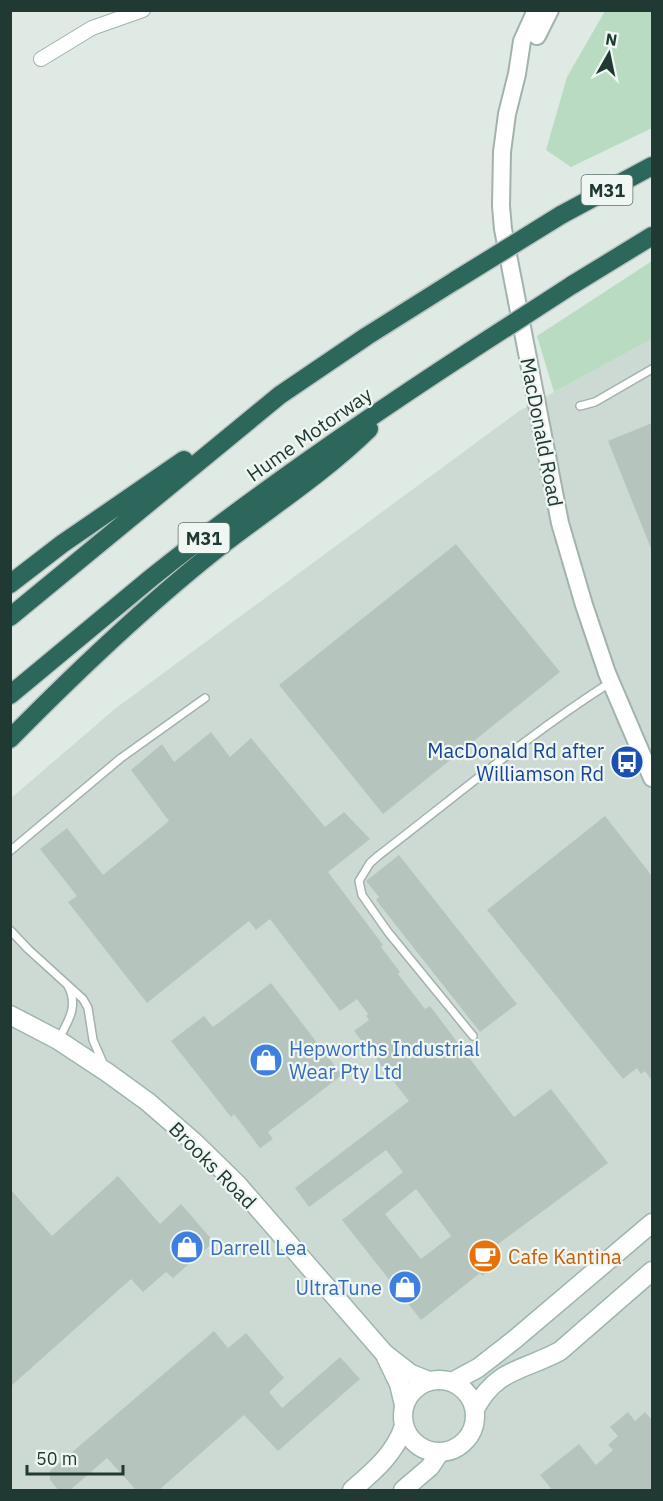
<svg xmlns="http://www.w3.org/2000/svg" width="663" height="1501" font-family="'IBM Plex Sans',sans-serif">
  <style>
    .built { fill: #cddad4 }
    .green { fill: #b8dbc2 }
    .building { fill: #b5c5be; fill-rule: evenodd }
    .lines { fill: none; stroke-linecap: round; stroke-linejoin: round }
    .service-casing { stroke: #a2b2ac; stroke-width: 10 }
    .minor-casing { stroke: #a2b2ac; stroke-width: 16 }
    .tertiary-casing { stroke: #a2b2ac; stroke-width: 20 }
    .secondary-casing { stroke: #9eb6ae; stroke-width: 21 }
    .motorway-casing { stroke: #bcc4c2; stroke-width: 21 }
    .service { stroke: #fff; stroke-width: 7 }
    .minor { stroke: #fff; stroke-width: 14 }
    .tertiary { stroke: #fff; stroke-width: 16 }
    .secondary { stroke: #fff; stroke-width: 18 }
    .motorway { stroke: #2d665b; stroke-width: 18 }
    .motorway-bridge-casing { stroke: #bcc4c2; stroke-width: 21; stroke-linecap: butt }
    .motorway-bridge { stroke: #2d665b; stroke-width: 18 }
    .labels { text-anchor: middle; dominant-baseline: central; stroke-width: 4.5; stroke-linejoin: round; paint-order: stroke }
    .shield { fill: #f0f7f3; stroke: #5e736d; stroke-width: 1.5 }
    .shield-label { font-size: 18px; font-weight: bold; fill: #203a33 }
    .street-label { font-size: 20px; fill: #203a33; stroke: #f0f7f3 }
    .transit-label { font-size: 20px; fill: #164399; stroke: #f0f7f3; text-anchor: end }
    .shop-label { font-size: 20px; fill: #366cbe; stroke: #f0f7f3; text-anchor: start }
    .food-label { font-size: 20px; fill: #c56008; stroke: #f0f7f3; text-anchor: start }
  </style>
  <rect width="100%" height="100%" fill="#dfeae5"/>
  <path class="built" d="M 652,339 L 652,1490 L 11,1490 L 10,799 L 116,708 L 519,411 Z"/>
  <path class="green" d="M 605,11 L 652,11 L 652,128 L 571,167 L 546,150 L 567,77 Z
    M 652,261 L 652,339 L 554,392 L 537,336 Z"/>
  <path class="building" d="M 652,423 L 652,551 L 608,441 Z
    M 456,544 L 560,672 L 383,814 L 279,685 Z
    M 211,732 L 230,757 L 251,738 L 325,827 L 344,812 L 370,839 L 328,872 L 383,945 L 381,947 L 400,972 L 398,974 L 425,1009 L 430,1006 L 514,1117 L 551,1089 L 608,1163 L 494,1247 L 500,1255 L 490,1262 L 494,1267 L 482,1276 L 480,1273 L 421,1320 L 342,1220 L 403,1172 L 386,1150 L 309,1207 L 295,1188 L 409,1101 L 354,1031 L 369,1020 L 366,1016 L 368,1014 L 357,999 L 340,1011 L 270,919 L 256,930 L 249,921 L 147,1003 L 68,902 L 77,896 L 40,849 L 67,828 L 103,875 L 169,821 L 131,770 L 162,744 L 174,762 ZM 416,1189 L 451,1236 L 421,1259 L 385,1214 Z
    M 605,816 L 652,876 L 652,1081 L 645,1071 L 641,1074 L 637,1068 L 623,1079 L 487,910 Z
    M 399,855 L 517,1004 L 480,1032 L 376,900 L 379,897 L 366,881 Z
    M 271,983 L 342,1075 L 268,1132 L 273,1139 L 260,1148 L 234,1114 L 231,1117 L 171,1041 L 204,1016 L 213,1027 Z
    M 118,1176 L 160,1224 L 181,1204 L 214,1242 L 173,1278 L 166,1272 L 143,1292 L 131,1279 L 10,1387 L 10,1189 L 52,1236 Z
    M 214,1331 L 228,1348 L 246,1333 L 284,1378 L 269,1392 L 282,1408 L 340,1357 L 360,1379 L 278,1451 L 244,1415 L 158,1491 L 137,1491 L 107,1458 L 69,1491 L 59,1491 L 50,1480 L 50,1471 Z
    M 628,1412 L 635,1421 L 645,1412 L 652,1420 L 652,1491 L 553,1491 L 540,1475 L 579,1444 L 596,1465 L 613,1450 L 608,1445 L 618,1436 L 610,1427 Z"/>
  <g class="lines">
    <g class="service-casing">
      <path id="service" d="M 580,406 L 595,402 L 652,369
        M 10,851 L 121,758 L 205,698
        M 10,930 L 28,949 L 83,999 L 88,1008 L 93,1040 L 103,1063
        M 473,1036 L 388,932 L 362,895 L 359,881 L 370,863 L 378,856 C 455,797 529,734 611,682
        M 58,1040 C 68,1022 79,1006 68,986"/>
    </g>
    <g class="minor-casing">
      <path id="minor" d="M 41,59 L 92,28 L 143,10"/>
    </g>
    <g class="tertiary-casing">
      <path id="tertiary" d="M 536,10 L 522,41 L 517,74 L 507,114 L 502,152 L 501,206 L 503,229 L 560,523 L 584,605 L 607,673 L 652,778
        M 537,36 L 550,10"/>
    </g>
    <g class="secondary-casing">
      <path id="secondary" d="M 10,1015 L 58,1040 L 108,1073 L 148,1102 L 194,1142 L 237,1184 L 384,1353 L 411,1374 L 429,1381
        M 386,1357 L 399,1384 L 404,1405
        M403 1416a36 36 0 1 1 72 0a36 36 0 1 1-72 0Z
        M 452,1382 L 478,1368 L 514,1340 L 652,1223
        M 475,1409 C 497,1368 523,1371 560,1351 L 652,1271
        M 352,1490 C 373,1472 395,1454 404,1426
        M 403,1490 L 430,1467 L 440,1452"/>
    </g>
    <g class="motorway-casing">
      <path id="motorway" d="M 561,215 L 652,166
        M 572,285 L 652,236
        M 10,584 L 62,544 L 184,460
        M 10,617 L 280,395 L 367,336 L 456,280
        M 10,695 C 57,656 104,617 151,578 C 252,497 361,422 470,351
        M 10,739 C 78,670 149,602 226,542 C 274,505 325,472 369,429"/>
    </g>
    <use href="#service" class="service"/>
    <use href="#minor" class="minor"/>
    <use href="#tertiary" class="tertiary"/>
    <use href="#secondary" class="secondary"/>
    <use href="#motorway" class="motorway"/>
    <g class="motorway-bridge-casing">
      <path id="motorway-bridge" d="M 456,280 L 561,215
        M 470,351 L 572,285"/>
    </g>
    <use href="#motorway-bridge" class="motorway-bridge"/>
  </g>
  <defs>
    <g id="bus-disc" transform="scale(1.725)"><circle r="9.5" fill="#1a4fb4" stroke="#f0f7f3"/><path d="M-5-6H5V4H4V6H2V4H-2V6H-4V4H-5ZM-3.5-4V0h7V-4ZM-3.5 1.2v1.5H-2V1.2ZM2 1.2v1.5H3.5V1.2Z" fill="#fff"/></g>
    <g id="shop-disc" transform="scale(1.725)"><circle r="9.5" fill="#3f7fe0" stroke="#f0f7f3"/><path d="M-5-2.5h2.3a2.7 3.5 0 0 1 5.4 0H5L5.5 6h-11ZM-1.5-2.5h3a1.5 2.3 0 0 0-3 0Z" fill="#fff"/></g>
    <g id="cafe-disc" transform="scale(1.725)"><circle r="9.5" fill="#e8710a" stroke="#f0f7f3"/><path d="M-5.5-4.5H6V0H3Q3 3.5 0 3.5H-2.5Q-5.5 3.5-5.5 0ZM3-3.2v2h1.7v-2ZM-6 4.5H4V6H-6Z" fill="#fff"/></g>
  </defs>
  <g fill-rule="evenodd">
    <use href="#bus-disc" x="627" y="762"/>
    <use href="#shop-disc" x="266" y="1060"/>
    <use href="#shop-disc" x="187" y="1247"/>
    <use href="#cafe-disc" x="485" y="1256"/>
    <use href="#shop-disc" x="405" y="1287"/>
  </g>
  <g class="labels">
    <g class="shield">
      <rect x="581.5" y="175" width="51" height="30" rx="4.5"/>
      <rect x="178.5" y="523" width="51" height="30" rx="4.5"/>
    </g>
    <g class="shield-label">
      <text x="607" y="190">M31</text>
      <text x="204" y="538">M31</text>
    </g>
    <g class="street-label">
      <text transform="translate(542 432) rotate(79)">MacDonald Road</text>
      <text transform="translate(309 434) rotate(-35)">Hume Motorway</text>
      <text transform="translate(213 1165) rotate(45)">Brooks Road</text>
    </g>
    <g class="transit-label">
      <text x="604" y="750">MacDonald Rd after<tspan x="604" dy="23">Williamson Rd</tspan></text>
    </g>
    <g class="shop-label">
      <text x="289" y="1048">Hepworths Industrial<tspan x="289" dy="23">Wear Pty Ltd</tspan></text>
      <text x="210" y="1247">Darrell Lea</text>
      <text x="382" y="1287" text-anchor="end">UltraTune</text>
    </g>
    <g class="food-label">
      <text x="508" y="1256">Cafe Kantina</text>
    </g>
  </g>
  <rect width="663" height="1501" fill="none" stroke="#203a33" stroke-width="24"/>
  <g transform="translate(609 54) rotate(9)" stroke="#f0f7f3" stroke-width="4.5" paint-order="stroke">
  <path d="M0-4.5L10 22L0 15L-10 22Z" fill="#203a33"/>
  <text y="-9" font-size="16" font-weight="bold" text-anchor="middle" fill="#203a33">N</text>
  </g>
  <path d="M27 1465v9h96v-9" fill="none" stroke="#203a33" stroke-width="3"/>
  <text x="36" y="1465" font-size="18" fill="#203a33" stroke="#f0f7f3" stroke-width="4.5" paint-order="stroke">50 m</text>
</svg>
